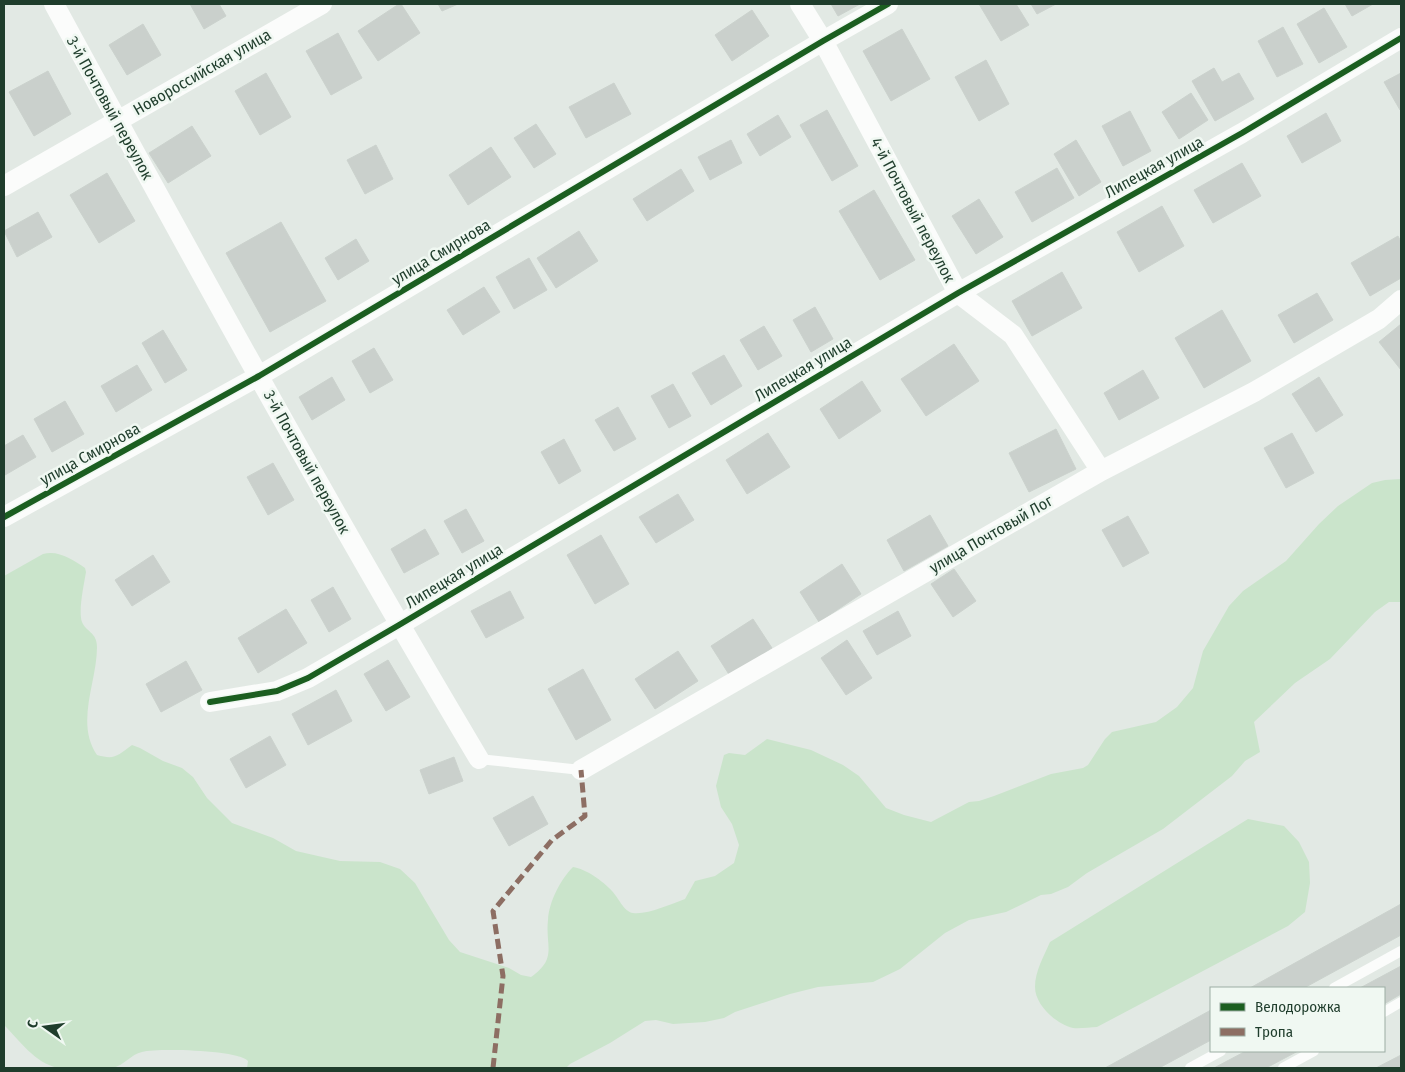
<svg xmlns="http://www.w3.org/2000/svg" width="1405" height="1072" font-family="'Fira Sans Condensed',sans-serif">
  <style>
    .green { fill: #cae4cb }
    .building { fill: #cad0cc; stroke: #cbd2cd }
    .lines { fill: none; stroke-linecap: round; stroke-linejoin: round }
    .lane { stroke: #fbfcfb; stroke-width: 10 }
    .street { stroke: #fbfcfb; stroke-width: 20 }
    .quiet { stroke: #8d6e63; stroke-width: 5; stroke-dasharray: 10 5; stroke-linecap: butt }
    .cycleway-casing { stroke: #f0f8f2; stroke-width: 9 }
    .cycleway { stroke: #1b5e20; stroke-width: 6 }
    .labels { text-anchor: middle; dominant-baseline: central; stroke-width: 5; stroke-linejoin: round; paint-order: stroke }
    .street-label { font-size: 16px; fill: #1f3d2c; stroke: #f0f8f2 }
  </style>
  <rect width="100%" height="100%" fill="#e2e9e4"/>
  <path class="green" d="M 1401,479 L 1401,602 L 1389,602 L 1375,612 L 1330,659 L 1295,683 L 1254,722 L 1260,752 L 1245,761 L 1232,776 L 1163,829 L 1087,873 L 1068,887 L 1051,894 L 1041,895 L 1006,912 L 969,920 L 945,933 L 900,969 L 873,982 L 818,987 L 790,994 L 735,1012 L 724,1018 L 705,1022 L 673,1024 L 656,1020 L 645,1021 L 610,1043 L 570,1064 L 566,1068 L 247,1068 L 248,1061 C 238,1050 158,1048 142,1052 C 131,1054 124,1066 112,1068 C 98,1071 73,1068 58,1068 C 35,1063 20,1041 4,1025 L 4,576 L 43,554 C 59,550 73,560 85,568 L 86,572 C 84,584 78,611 82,622 C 86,632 97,632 97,647 C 97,682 75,723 97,755 C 115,760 117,756 132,745 L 140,748 L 163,761 L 182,768 L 193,777 L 207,798 L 232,823 L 273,838 L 296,851 L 340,861 L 380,862 L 400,869 L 415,883 L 449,940 L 460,952 L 509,968 L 521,975 L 531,977 C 558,958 545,946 548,920 C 549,902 560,880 573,867 C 586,869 603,881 612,891 C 618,897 624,912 633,913 C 647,915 671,904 685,899 L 695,881 L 715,876 L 734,863 L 739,845 L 732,824 L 721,807 L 716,786 L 724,755 L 729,753 L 745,755 L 767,739 L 811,750 L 843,765 L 859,776 L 886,808 L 904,815 L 931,822 L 969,802 L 979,801 L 994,796 L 1051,774 L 1083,768 L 1088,765 L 1105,739 L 1112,732 L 1156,722 L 1177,707 L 1193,688 L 1203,651 L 1229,606 L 1243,591 L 1286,561 L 1319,524 L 1338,506 L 1372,483 L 1385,480 Z
    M 1248,819 L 1284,826 L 1299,842 L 1309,862 L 1310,883 L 1305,912 L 1288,926 L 1097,1027 C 1090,1027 1080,1029 1073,1028 C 1056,1024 1035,1005 1035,987 C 1035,971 1044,956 1050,942 Z"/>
  <path class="building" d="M 190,4 L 219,4 L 226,16 L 204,29 Z
    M 399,4 L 401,4 L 420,33 L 378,61 L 358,31 Z
    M 438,4 L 458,4 L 442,11 Z
    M 831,4 L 860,4 L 838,16 Z
    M 979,4 L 1016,4 L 1029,25 L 1001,41 Z
    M 1031,4 L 1056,4 L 1037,14 Z
    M 1345,4 L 1373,4 L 1352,16 Z
    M 1324,8 L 1347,47 L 1319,63 L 1297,24 Z
    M 752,10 L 769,36 L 732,61 L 715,35 Z
    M 143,24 L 161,55 L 127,75 L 109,45 Z
    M 1283,27 L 1303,64 L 1277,77 L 1258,41 Z
    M 902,29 L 930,79 L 891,101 L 863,51 Z
    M 338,33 L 362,78 L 331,95 L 306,51 Z
    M 986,60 L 1009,104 L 979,121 L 955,77 Z
    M 1214,68 L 1222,82 L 1239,73 L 1254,99 L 1215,121 L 1192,81 Z
    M 48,71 L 71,114 L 34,136 L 9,92 Z
    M 266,73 L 291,117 L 260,135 L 235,91 Z
    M 1401,73 L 1401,109 L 1400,110 L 1384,82 Z
    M 614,83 L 631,114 L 586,138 L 569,107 Z
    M 1191,93 L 1208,120 L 1179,139 L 1162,112 Z
    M 827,110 L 858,166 L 832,181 L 800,125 Z
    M 1130,111 L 1151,151 L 1123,166 L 1102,126 Z
    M 1326,113 L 1341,141 L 1302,163 L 1287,136 Z
    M 778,115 L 791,137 L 760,156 L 747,134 Z
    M 536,124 L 556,154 L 534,168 L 514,138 Z
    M 192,126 L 211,156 L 168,183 L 149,153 Z
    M 731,140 L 742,163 L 710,180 L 698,157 Z
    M 1076,140 L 1101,182 L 1079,196 L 1054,154 Z
    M 376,145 L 393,179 L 365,194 L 347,160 Z
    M 491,147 L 511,177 L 468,205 L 449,175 Z
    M 1242,163 L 1261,196 L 1213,223 L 1194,190 Z
    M 1057,168 L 1074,198 L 1032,222 L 1015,192 Z
    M 681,169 L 694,191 L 647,221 L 633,199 Z
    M 107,173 L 135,221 L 99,243 L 70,195 Z
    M 874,190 L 915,260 L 880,280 L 839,211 Z
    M 979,199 L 1003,237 L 976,254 L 952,216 Z
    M 1162,206 L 1184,246 L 1139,272 L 1117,232 Z
    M 38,212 L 52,237 L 17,257 L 4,231 Z
    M 281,222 L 326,301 L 270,332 L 226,253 Z
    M 579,231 L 598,261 L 556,288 L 537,258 Z
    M 1398,236 L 1401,242 L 1401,278 L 1370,296 L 1351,263 Z
    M 356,239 L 369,261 L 338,280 L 325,258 Z
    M 529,258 L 547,290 L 514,309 L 496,277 Z
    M 1062,272 L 1082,308 L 1032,336 L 1012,301 Z
    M 484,287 L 500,312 L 463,335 L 447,310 Z
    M 1317,293 L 1333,320 L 1294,343 L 1278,315 Z
    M 815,307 L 833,339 L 811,352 L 793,320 Z
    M 1222,310 L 1251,361 L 1204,388 L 1175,338 Z
    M 1401,324 L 1401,370 L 1379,342 Z
    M 764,326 L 782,356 L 758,370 L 740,340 Z
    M 163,330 L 187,370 L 165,383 L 142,343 Z
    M 954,344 L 979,381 L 926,416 L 901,379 Z
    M 374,348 L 393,380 L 370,393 L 352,361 Z
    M 724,355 L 742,386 L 711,405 L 692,373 Z
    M 137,365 L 152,390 L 116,412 L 101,386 Z
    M 1143,370 L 1159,398 L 1119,420 L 1104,393 Z
    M 332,377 L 345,400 L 312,420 L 299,397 Z
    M 1319,377 L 1343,415 L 1316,432 L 1292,394 Z
    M 862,381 L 881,411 L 839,439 L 820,409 Z
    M 673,384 L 691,416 L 669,428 L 651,396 Z
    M 65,401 L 84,434 L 52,452 L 34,419 Z
    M 618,407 L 636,439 L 614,451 L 595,420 Z
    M 1056,429 L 1076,469 L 1029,492 L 1009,453 Z
    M 768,433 L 790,467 L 747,494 L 726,460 Z
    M 1292,433 L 1314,473 L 1286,488 L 1264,448 Z
    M 23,435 L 36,457 L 5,475 L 4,446 Z
    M 564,439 L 581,471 L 559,484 L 541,452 Z
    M 273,463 L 294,500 L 268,515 L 247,477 Z
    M 678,494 L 694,520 L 656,543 L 639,517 Z
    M 466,509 L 484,541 L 462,553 L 444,521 Z
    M 930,515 L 948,546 L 904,571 L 887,540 Z
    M 1128,516 L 1149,553 L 1123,567 L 1102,530 Z
    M 425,529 L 439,554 L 404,573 L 391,549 Z
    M 601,535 L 629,584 L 595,604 L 567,555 Z
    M 153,555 L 170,582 L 132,606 L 115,580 Z
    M 842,564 L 861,594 L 819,622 L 800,592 Z
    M 954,569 L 976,601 L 953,617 L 931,584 Z
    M 333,587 L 351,619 L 329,632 L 311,600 Z
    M 510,591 L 524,618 L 486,638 L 471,611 Z
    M 286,609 L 307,643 L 258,673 L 238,638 Z
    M 898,611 L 911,636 L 877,655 L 863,631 Z
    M 753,619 L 772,648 L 730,676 L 711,646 Z
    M 847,640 L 872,678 L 846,695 L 821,658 Z
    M 678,651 L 698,681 L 655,709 L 635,679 Z
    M 388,660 L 410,697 L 386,711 L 364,674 Z
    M 186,661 L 202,690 L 161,712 L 146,684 Z
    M 583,669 L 611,720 L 576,740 L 548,689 Z
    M 336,690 L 352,721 L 308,745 L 292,714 Z
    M 270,736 L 286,765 L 246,788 L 230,759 Z
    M 454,757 L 463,781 L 429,794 L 420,770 Z
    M 533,796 L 548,824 L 509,846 L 493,818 Z
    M 1401,904 L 1401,935 L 1304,988 L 1250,988 Z
    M 1401,966 L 1401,994 L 1384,1004 L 1384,988 L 1360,988 Z
    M 1211,1010 L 1211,1040 L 1159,1068 L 1105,1068 Z
    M 1246,1051 L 1298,1051 L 1266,1068 L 1214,1068 Z
    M 1401,1055 L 1401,1068 L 1376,1068 Z"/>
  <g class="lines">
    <path class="lane" d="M 479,759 L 581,770
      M 1334,988 L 1401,951
      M 1384,1012 L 1401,1002
      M 1190,1068 L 1221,1051
      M 1283,1068 L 1314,1051"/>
    <path class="street" d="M 54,4 C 192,258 331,511 479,759
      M 800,4 L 823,41 L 958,293 L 1013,335 L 1101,471
      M 4,186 L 322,4
      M 4,517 L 259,376 L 823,41 L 888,4
      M 210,702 L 277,691 L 308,678 L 399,625 L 958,293 L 1242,133 L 1401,38
      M 581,770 L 1101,471 L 1254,392 L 1379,319 L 1401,300"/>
    <path class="quiet" d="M 493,1068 L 503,976 L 493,911 L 552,840 L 585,816 L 581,770"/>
    <g class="cycleway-casing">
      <path id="cycleway" d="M 4,517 L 259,376 L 823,41 L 888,4
        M 210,702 L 277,691 L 308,678 L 399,625 L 958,293 L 1242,133 L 1401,38"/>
    </g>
    <use href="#cycleway" class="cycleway"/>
  </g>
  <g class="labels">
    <g class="street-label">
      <text transform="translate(202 72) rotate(-30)">Новороссийская улица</text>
      <text transform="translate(110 108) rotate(61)">3-й Почтовый переулок</text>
      <text transform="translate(1154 167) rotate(-29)">Липецкая улица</text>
      <text transform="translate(913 210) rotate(62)">4-й Почтовый переулок</text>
      <text transform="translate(441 252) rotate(-31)">улица Смирнова</text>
      <text transform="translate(803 369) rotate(-31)">Липецкая улица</text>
      <text transform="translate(90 454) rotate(-29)">улица Смирнова</text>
      <text transform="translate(307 462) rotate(61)">3-й Почтовый переулок</text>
      <text transform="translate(991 534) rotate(-30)">улица Почтовый Лог</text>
      <text transform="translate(454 576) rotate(-31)">Липецкая улица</text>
    </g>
  </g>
  <rect width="1405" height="1072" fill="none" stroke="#1f3d2c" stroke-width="10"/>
  <rect x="1210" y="987" width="175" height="65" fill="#f0f8f2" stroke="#9cada3"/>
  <rect x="1220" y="1003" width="25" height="8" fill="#1b5e20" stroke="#9cada3"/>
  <text x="1255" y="1012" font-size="15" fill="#1f3d2c">Велодорожка</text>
  <rect x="1220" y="1028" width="25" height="8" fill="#8d6e63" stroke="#9cada3"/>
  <text x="1255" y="1037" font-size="15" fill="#1f3d2c">Тропа</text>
  <g transform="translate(45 1027) rotate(284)" stroke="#f0f8f2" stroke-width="4" paint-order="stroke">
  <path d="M0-4L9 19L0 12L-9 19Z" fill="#1f3d2c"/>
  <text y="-8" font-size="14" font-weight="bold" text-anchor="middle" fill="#1f3d2c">С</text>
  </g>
</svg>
